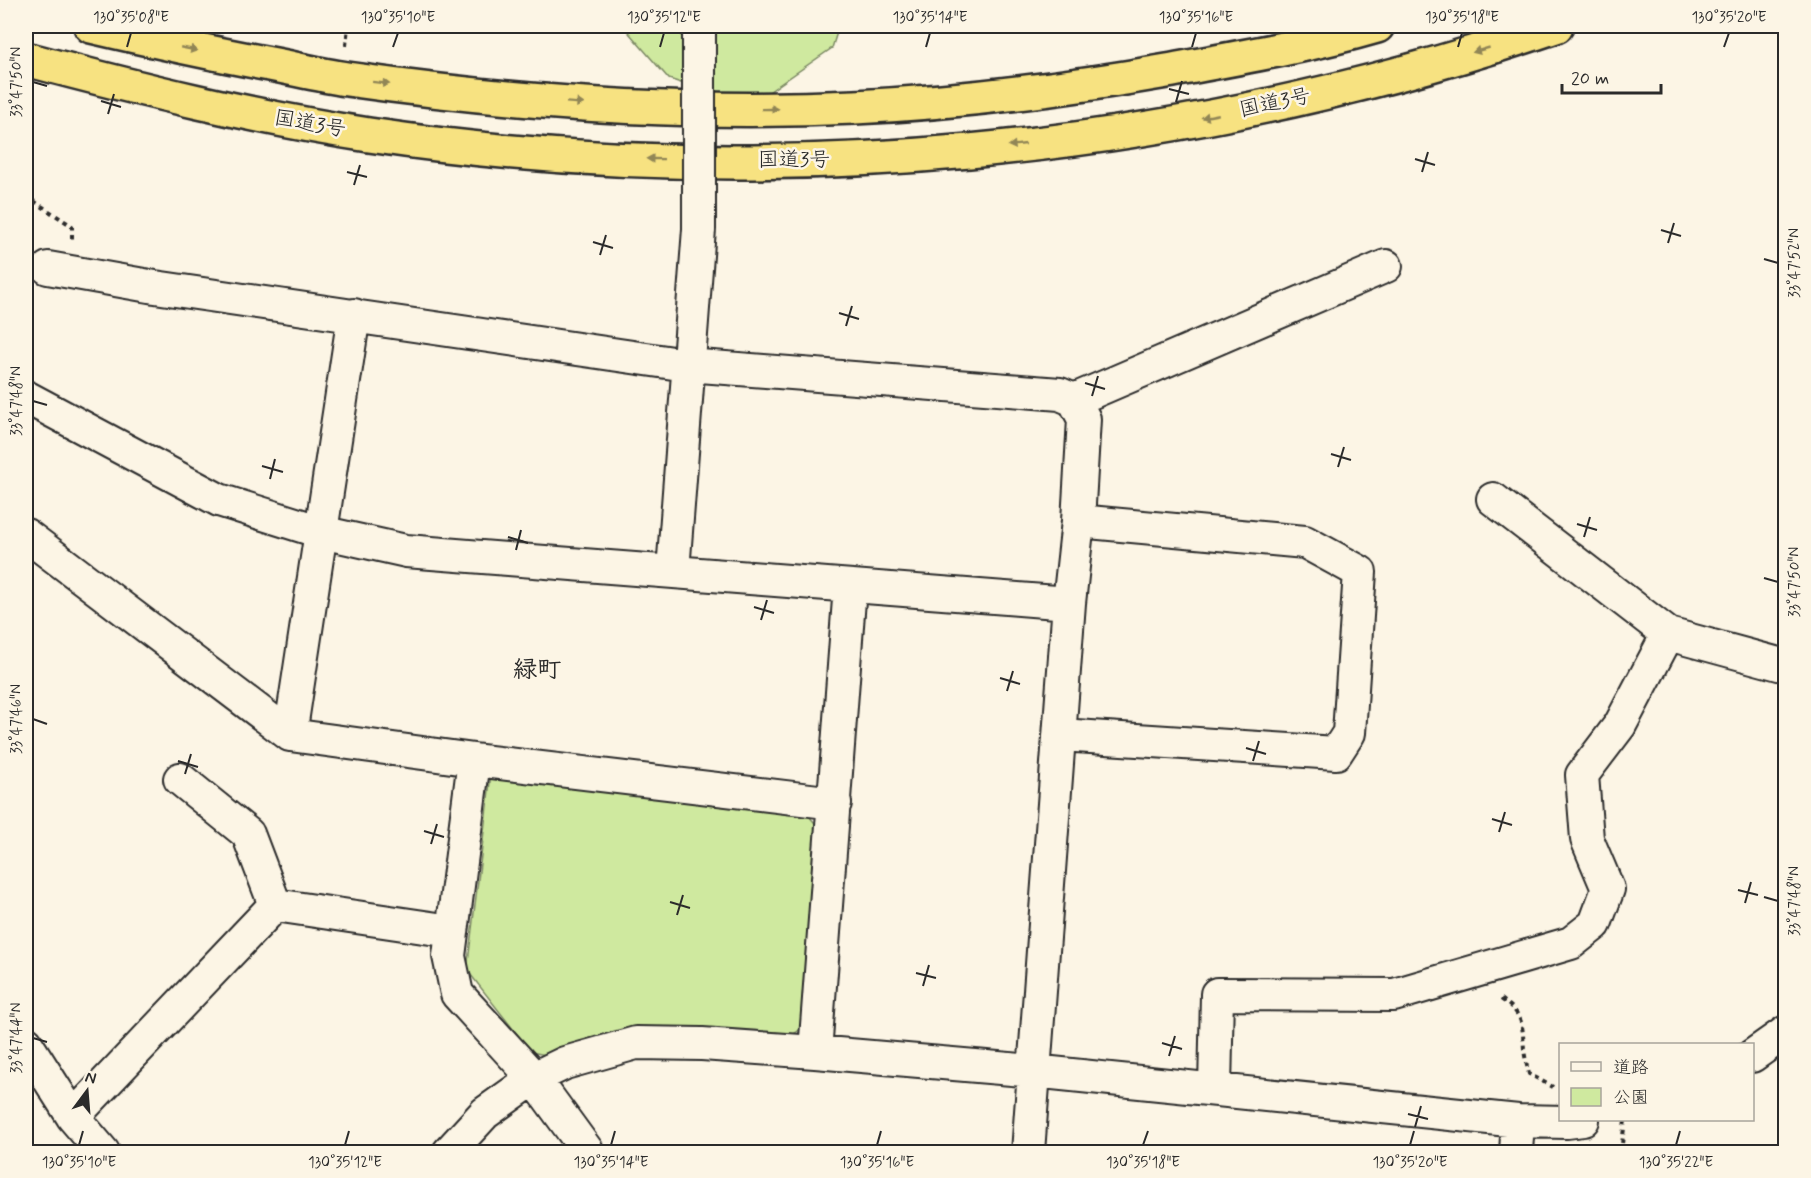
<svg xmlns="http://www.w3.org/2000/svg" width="1811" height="1178" font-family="Mynerve,'Klee One',sans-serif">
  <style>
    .green { fill: #cfe99f; stroke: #7d8a65; stroke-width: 1.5 }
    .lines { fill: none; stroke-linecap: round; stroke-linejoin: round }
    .minor-casing { stroke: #2b2b2b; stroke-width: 36 }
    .trunk-casing { stroke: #2b2b2b; stroke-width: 38 }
    .path { stroke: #2b2b2b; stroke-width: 4; stroke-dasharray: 4.5 4.5; stroke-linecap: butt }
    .minor { stroke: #fcf5e5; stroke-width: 32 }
    .trunk { stroke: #f7e281; stroke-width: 33 }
    .minor-bridge-casing { stroke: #2b2b2b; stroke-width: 36; stroke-linecap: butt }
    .minor-bridge { stroke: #fcf5e5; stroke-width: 32 }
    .oneway { fill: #918656 }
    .ticks { fill: none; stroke: #2b2b2b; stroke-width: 2 }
    .labels { text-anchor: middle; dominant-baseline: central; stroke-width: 5; stroke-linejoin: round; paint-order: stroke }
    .street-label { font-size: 21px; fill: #2b2b2b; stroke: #fcf5e5 }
    .quarter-label { font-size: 24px; font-weight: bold; fill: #2b2b2b; stroke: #fcf5e5 }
    .neatline { fill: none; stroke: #2b2b2b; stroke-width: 2 }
    .ticks-label { font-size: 15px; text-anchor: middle; fill: #2b2b2b }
  </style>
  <rect width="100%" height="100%" fill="#fcf5e5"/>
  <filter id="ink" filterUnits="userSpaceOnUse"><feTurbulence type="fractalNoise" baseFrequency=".0167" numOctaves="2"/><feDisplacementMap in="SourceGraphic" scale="12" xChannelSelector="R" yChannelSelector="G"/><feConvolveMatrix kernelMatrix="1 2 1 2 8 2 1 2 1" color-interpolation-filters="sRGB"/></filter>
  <g filter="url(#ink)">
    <path class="green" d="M 623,26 L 839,26 L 832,48 L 760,98 L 721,96 L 669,79 Z
      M 491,774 L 808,815 L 820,829 L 801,1029 L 789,1037 L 677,1027 L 640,1029 L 597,1037 L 546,1055 L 531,1052 L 467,970 Z"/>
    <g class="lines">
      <g class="minor-casing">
        <path id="minor" d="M 48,268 L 155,287 L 687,365 L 1060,394 L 1074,400 L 1084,419 L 1078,521 L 1069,603 L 1028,1152
          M 26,397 L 219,500 L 321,532 L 406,551 L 1069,603
          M 1074,400 L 1386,266
          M 1493,499 L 1668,634 L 1786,666
          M 26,535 L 290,735 L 474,760 L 835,803
          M 673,571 L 699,229
          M 290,735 L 354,315
          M 1060,735 L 1336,753 L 1349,733 L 1360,572 L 1305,542 L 1078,521
          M 474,760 L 449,956 L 457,994 L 534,1078 L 588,1152
          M 180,779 L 248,834 L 275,905
          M 26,1043 L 73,1117 L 103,1152
          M 815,1052 L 850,586
          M 1752,1056 L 1786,1032
          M 1215,1089 L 1217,994 L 1394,995 L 1571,943 L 1595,924 L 1608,889 L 1587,839 L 1582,775 L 1620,725 L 1668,634
          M 73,1117 L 275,905 L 451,931
          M 449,1152 L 485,1113 L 534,1078 L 565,1063 L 636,1043 L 702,1044 L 815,1052 L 1033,1071 L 1518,1121 L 1567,1122 L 1583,1120
          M 1516,1152 L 1518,1121"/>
      </g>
      <g class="trunk-casing">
        <path id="trunk" d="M 91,26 C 151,40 210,53 270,64 C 296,69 321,75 347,79 C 515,103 686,115 855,107 C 960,102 1064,89 1167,71 C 1237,58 1308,46 1377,26
          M 26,59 C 139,89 253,117 369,135 C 766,194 1177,155 1556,26"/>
      </g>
      <path class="path" d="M 346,46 L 348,26
        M 26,196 L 72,226 L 72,241
        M 1501,999 C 1524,1015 1522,1023 1524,1049 C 1525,1058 1527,1066 1529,1074 L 1553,1087
        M 1621,1152 L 1625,1120"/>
      <use href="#minor" class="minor"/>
      <use href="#trunk" class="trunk"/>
      <g class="minor-bridge-casing">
        <path id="minor-bridge" d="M 699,229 L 699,31"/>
      </g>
      <use href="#minor-bridge" class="minor-bridge"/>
    </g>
    <defs><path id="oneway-solid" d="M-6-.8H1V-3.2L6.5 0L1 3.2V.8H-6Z" transform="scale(1.5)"/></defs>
    <g class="oneway">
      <use href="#oneway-solid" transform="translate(189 49) rotate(11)"/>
      <use href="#oneway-solid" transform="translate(1481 50) rotate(164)"/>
      <use href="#oneway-solid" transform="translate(381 83) rotate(7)"/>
      <use href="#oneway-solid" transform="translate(575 103) rotate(4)"/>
      <use href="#oneway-solid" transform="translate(770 109) rotate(-1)"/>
      <use href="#oneway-solid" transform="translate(1210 116) rotate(169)"/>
      <use href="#oneway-solid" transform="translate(1017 145) rotate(174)"/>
      <use href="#oneway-solid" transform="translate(655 159) rotate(-179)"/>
    </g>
  </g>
  <path class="ticks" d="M 127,47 L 131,33M 393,47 L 398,33M 660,47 L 664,33M 926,47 L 930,33M 1192,47 L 1196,33M 1458,47 L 1462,33M 1724,47 L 1729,33M 33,82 L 47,86M 1169,89 L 1189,94M 101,101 L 121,107M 1176,102 L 1182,81M 108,114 L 114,94M 1415,159 L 1435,165M 347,172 L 367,177M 1422,172 L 1428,152M 354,185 L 360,165M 1661,230 L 1681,236M 593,242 L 613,248M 1668,243 L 1674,223M 600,255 L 606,235M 1764,259 L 1778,263M 839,313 L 859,319M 846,326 L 852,306M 1085,383 L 1105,389M 1092,396 L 1098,376M 33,401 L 47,405M 1331,454 L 1351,460M 262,466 L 283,472M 1338,467 L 1344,447M 270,479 L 275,459M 1577,524 L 1597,530M 508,537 L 528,543M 1584,537 L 1590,517M 516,550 L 521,530M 1764,578 L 1778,582M 754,607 L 774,613M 761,620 L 767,600M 1000,678 L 1020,684M 1007,691 L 1013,671M 33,719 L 47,724M 1246,748 L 1266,754M 178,761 L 198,767M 1253,761 L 1259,741M 185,774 L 191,754M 1492,819 L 1512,825M 424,831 L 444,837M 1499,832 L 1505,812M 431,844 L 437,824M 1738,890 L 1758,895M 1764,897 L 1778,901M 670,902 L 690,908M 1745,903 L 1751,882M 677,915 L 683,895M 916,973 L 936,978M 923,986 L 929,965M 33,1038 L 47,1042M 1162,1043 L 1182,1049M 1169,1056 L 1175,1036M 1408,1114 L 1428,1119M 1415,1127 L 1421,1106M 79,1145 L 83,1131M 345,1145 L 349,1131M 611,1145 L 615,1131M 877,1145 L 881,1131M 1143,1145 L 1148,1131M 1410,1145 L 1414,1131M 1676,1145 L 1680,1131"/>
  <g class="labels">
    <g class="street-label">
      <text transform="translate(1275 103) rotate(-12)">国道3号</text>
      <text transform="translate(310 124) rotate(10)">国道3号</text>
      <text x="794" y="160">国道3号</text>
    </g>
    <g class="quarter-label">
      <text x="537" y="670">緑町</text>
    </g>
  </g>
  <rect width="1811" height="1178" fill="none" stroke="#fcf5e5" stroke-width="66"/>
  <rect x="1559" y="1043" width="195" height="78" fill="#fcf5e5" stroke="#a8a49b" stroke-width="1.5"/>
  <rect x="1571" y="1062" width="30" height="9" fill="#fcf5e5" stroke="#a8a49b" stroke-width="1.5"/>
  <text x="1613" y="1073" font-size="18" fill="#2b2b2b">道路</text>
  <rect x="1571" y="1088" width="30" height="18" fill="#cfe99f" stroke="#a8a49b" stroke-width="1.5"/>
  <text x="1613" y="1103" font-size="18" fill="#2b2b2b">公園</text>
  <g transform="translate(87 1091) rotate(16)" stroke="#fcf5e5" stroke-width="4.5" paint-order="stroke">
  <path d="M0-4.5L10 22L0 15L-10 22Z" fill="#2b2b2b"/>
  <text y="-9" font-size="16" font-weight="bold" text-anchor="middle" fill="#2b2b2b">N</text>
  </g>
  <path d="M1562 84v9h99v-9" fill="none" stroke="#2b2b2b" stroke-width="3"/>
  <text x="1571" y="84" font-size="18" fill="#2b2b2b" stroke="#fcf5e5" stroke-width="4.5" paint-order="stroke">20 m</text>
  <rect x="33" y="33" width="1745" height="1112" class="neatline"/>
  <g class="ticks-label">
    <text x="131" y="22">130°35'08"E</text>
    <text x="398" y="22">130°35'10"E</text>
    <text x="664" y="22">130°35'12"E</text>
    <text x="930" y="22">130°35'14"E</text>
    <text x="1196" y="22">130°35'16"E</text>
    <text x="1462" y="22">130°35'18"E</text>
    <text x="1729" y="22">130°35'20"E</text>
    <text transform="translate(16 82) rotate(-90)" y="5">33°47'50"N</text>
    <text transform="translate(1794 263) rotate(-90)" y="5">33°47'52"N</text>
    <text transform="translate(16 401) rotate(-90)" y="5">33°47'48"N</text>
    <text transform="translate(1794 582) rotate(-90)" y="5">33°47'50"N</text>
    <text transform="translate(16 719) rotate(-90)" y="5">33°47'46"N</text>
    <text transform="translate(1794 901) rotate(-90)" y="5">33°47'48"N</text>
    <text transform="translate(16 1038) rotate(-90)" y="5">33°47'44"N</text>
    <text x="79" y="1167">130°35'10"E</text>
    <text x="345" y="1167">130°35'12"E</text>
    <text x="611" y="1167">130°35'14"E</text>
    <text x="877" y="1167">130°35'16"E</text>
    <text x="1143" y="1167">130°35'18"E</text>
    <text x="1410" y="1167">130°35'20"E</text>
    <text x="1676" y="1167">130°35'22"E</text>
  </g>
</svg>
